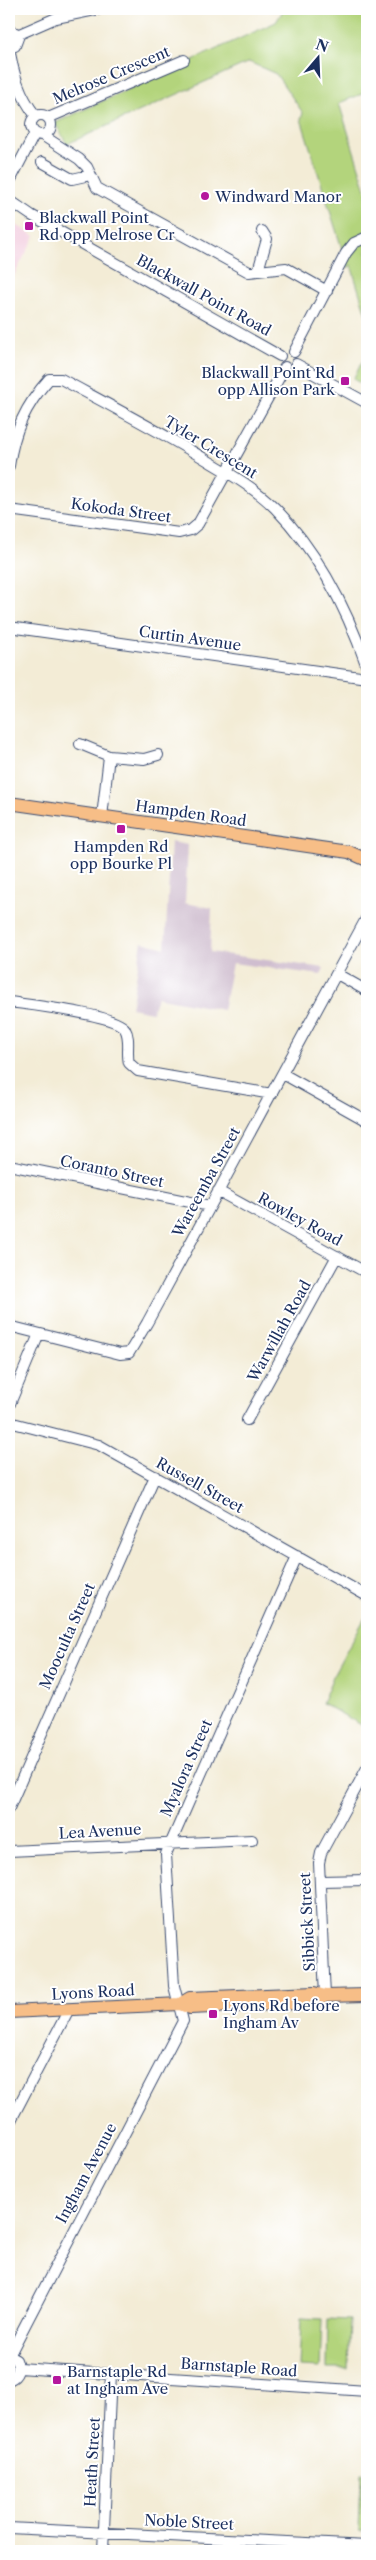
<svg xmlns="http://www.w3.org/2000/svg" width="376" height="2560" font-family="'Libre Caslon Text',serif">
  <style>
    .built { fill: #f3cfe0 }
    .industrial { fill: #cfbdcf }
    .green { fill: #b3d47c; stroke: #67826d }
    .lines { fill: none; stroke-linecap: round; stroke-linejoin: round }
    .minor-casing { stroke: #3b4b70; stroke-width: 12 }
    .major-casing { stroke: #3b4b70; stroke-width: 14 }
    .minor { stroke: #fff; stroke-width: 10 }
    .major { stroke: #f7be87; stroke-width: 12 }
    .poi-dot { fill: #b5179e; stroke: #fff; stroke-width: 2 }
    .labels { text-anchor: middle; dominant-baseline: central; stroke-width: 4; stroke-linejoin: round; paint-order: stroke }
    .street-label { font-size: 15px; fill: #1b2f5e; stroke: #fff }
    .poi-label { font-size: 15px; fill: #1b2f5e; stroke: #fff; text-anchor: start }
  </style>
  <rect width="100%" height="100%" fill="#fff"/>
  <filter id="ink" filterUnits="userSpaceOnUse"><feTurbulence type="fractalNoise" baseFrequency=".02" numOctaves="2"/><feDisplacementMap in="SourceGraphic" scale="10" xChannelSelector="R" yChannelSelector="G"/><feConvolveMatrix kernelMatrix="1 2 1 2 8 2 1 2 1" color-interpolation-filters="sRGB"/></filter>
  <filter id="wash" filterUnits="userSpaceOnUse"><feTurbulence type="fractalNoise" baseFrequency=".0096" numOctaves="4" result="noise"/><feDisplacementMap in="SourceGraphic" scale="20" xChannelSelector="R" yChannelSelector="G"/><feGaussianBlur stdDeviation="1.12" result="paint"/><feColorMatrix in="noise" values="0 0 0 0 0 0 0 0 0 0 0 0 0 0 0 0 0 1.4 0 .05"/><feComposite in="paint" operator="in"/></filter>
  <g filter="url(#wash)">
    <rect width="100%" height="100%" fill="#f3ecd6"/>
    <path class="built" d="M 9,221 L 35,236 L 9,285 Z"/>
    <path class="industrial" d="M 171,842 L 188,845 L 185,903 L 212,908 L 210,952 L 324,968 L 321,975 L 232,963 L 223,1010 L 157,997 L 152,1012 L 131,1008 L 142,942 L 165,948 Z"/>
    <path class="green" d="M 284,9 L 367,9 L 367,92 L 339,103 L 367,193 L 367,318 L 351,265 L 348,268 L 301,119 L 303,113 L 276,74 L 249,62 L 67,144 L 55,123 L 276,22 Z
      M 367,353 L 367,387 L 353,379 Z
      M 367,1614 L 367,1728 L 322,1703 L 334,1674 Z
      M 301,2318 L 322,2319 L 320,2368 L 299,2367 Z
      M 328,2319 L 350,2320 L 348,2368 L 327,2368 Z
      M 361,2474 L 367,2474 L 367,2531 L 359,2531 Z"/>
  </g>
  <g filter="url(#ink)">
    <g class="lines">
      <g class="minor-casing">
        <path id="minor" d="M 9,31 L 16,33 L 18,38 L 15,46 L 9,47
          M 17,35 L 56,18 L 100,9
          M 9,47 C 13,72 19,95 36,116
          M31 125a10 10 0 1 1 20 0a10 10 0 1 1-20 0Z
          M 48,118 L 184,60
          M 42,135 L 79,159 L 87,167 L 97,188 L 249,272 L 286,268 L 327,291
          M 42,162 L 72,179 L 90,175
          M 9,183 L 35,133
          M 9,200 L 31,215 L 280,356
          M 258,271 L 267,239 L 262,231
          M 294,352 L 346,253 L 354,243 L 367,237
          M 296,364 L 367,403
          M 9,466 C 14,431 25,406 49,379 L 61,379 C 111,406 161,432 210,462 C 232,475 256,489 275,508 C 318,552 347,609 367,667
          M 9,510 L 179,533 L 191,530 L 198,524 L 285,367
          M 9,627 L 367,678
          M 80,744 L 109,756
          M 102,817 L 109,756 L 144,759 L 158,755
          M 337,974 L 367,991
          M 9,1002 C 29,1005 115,1014 125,1029 C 131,1039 126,1052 129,1063 L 138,1071 L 272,1094
          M 283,1074 L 367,1121
          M 9,1165 L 210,1206
          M 218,1191 L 367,1273
          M 9,1326 L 120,1354 L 129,1353 L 147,1323 L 367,917
          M 9,1406 L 39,1334
          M 247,1420 L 337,1256
          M 9,1422 L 99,1445 L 367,1596
          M 9,1808 L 155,1476
          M 9,1851 L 252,1840
          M 321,1881 L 367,1880
          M 325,1996 L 319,1863 L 321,1853 L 367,1768
          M 9,2124 L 68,2011
          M 9,2356 L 183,2021 L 174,1986 L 166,1854 L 297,1556
          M 9,2356 L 16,2360 C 20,2369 18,2376 9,2380
          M 19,2368 L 367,2391
          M 9,2528 L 367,2546
          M 103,2551 L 111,2374"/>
      </g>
      <g class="major-casing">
        <path id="major" d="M 9,803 L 349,852 L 367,860
          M 180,2004 L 190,1998 L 314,1993 L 325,1996 L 367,1995
          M 9,2012 L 180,2004 L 190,2008 L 300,2003 L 315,2002 L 325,1996"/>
      </g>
      <use href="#minor" class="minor"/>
      <use href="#major" class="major"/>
    </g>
  </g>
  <g class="poi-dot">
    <circle cx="205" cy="196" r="5"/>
    <rect x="24" y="221" width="10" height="10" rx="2.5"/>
    <rect x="340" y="376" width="10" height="10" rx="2.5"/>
    <rect x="116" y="824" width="10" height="10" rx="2.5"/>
    <rect x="208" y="2009" width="10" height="10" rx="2.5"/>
    <rect x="52" y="2375" width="10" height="10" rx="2.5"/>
  </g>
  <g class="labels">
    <g class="street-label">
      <text transform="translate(111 75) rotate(-23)">Melrose Crescent</text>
      <text transform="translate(204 295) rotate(29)">Blackwall Point Road</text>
      <text transform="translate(211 447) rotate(31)">Tyler Crescent</text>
      <text transform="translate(121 510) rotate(8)">Kokoda Street</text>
      <text transform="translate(190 638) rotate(8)">Curtin Avenue</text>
      <text transform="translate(191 813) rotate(8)">Hampden Road</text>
      <text transform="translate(112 1171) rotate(12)">Coranto Street</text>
      <text transform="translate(206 1182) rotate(-61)">Wareemba Street</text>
      <text transform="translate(300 1219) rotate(29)">Rowley Road</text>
      <text transform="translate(279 1331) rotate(-61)">Warwillah Road</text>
      <text transform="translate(200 1485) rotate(29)">Russell Street</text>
      <text transform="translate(67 1636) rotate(-66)">Mooculta Street</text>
      <text transform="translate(186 1768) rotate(-66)">Myalora Street</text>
      <text transform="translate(100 1831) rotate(-3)">Lea Avenue</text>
      <text transform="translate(307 1922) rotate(-93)">Sibbick Street</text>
      <text transform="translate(93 1992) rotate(-3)">Lyons Road</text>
      <text transform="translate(86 2173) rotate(-62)">Ingham Avenue</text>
      <text transform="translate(239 2367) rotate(4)">Barnstaple Road</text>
      <text transform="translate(92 2462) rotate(-87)">Heath Street</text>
      <text transform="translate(189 2522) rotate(3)">Noble Street</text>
    </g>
    <g class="poi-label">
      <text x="215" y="196">Windward Manor</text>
      <text x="39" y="217">Blackwall Point<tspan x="39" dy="17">Rd opp Melrose Cr</tspan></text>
      <text x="335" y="372" text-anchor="end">Blackwall Point Rd<tspan x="335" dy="17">opp Allison Park</tspan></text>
      <text x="121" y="846" text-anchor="middle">Hampden Rd<tspan x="121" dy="17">opp Bourke Pl</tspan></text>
      <text x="223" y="2005">Lyons Rd before<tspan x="223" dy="17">Ingham Av</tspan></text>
      <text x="67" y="2371">Barnstaple Rd<tspan x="67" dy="17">at Ingham Ave</tspan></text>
    </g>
  </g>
  <rect width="376" height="2560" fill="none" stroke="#fff" stroke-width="30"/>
  <g transform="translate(318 58) rotate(19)" stroke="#ffffff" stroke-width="4" paint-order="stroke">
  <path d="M0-4L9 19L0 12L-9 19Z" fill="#1b2f5e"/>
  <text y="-8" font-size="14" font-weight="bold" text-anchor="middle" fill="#1b2f5e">N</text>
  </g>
</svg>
